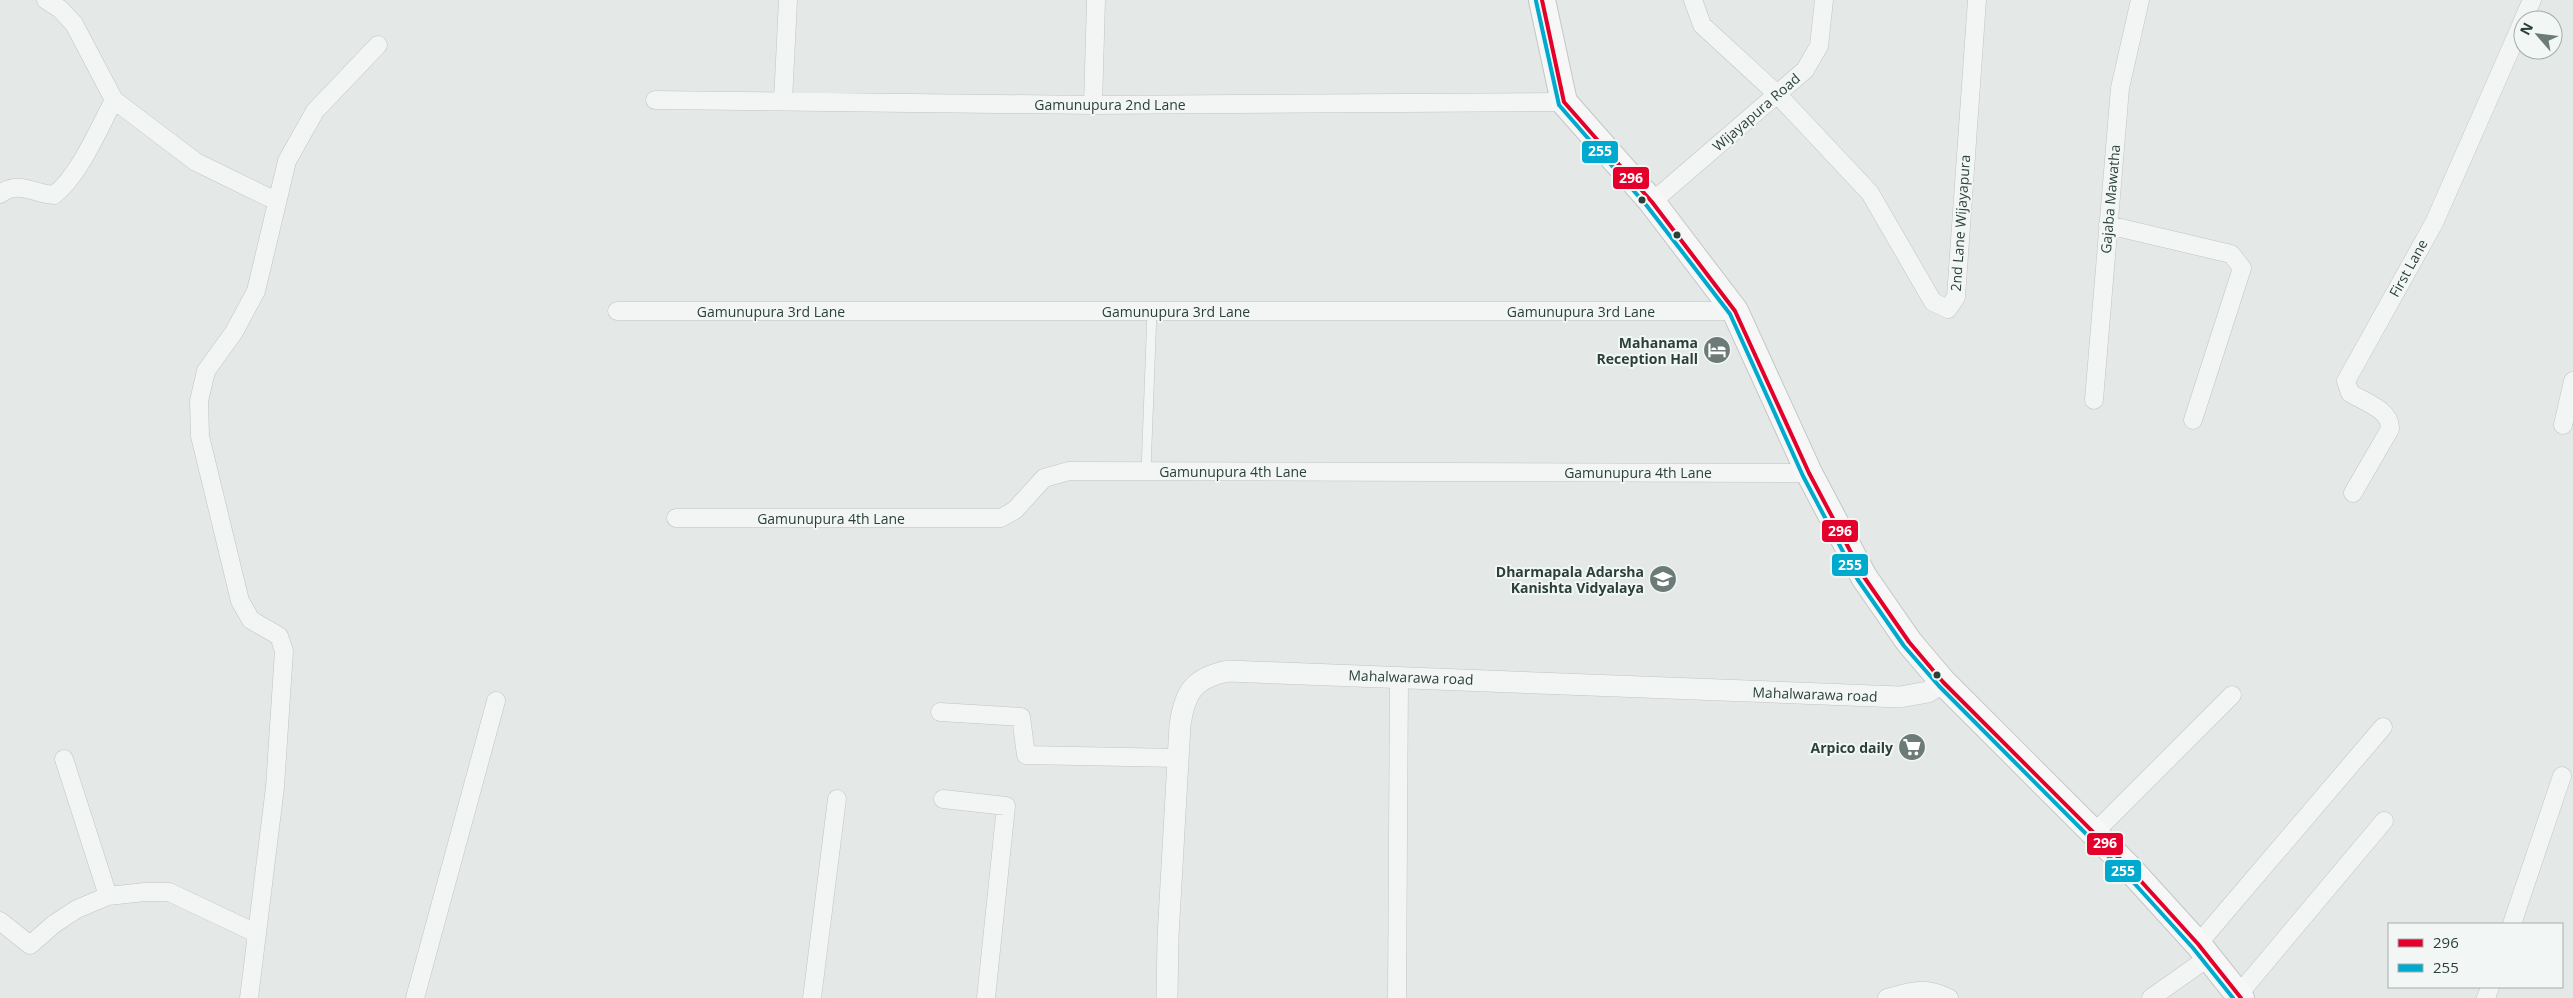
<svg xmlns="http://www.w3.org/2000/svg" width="2573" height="998" font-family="'Open Sans',sans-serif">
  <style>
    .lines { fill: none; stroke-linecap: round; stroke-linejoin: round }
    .service-casing { stroke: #c1c4c3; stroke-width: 10 }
    .minor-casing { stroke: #c1c4c3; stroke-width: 19 }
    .tertiary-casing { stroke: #c1c4c3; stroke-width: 22 }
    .primary-casing { stroke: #c2c7c5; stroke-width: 28 }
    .service { stroke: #f3f5f5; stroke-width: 9 }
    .minor { stroke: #f3f5f5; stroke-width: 18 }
    .tertiary { stroke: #f3f5f5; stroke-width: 21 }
    .primary { stroke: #f7f7f7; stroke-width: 26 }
    .bus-1-casing { stroke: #f2f7f5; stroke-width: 8 }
    .bus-2-casing { stroke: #f2f7f5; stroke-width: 8 }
    .bus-1 { stroke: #e4002b; stroke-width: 4 }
    .bus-2 { stroke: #00a9ce; stroke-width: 4 }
    .bus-dot { fill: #2c403a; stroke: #f2f7f5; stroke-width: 2 }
    .labels { text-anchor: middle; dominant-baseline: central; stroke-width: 4; stroke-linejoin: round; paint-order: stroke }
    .street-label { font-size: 14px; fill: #2c403a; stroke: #f2f7f5 }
    .poi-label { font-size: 14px; font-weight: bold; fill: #2c403a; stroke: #f2f7f5; text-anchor: end }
    .line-badge { stroke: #f2f7f5; stroke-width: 2 }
    .badge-label { font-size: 14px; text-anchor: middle; font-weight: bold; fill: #fff }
  </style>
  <rect width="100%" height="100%" fill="#e4e9e7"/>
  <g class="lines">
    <g class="service-casing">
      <path id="service" d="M 1146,471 L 1152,311"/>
    </g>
    <g class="minor-casing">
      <path id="minor" d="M 46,0 L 60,9 L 74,24 L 114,100 L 196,162 L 276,201
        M 1693,0 L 1702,25 L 1778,95 L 1870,193 L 1933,302 L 1948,309 L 1956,297 L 1977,0
        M 2523,20 L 2532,0
        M 655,100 L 1093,105 L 1564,102
        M 783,101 L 788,0
        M 1093,105 L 1096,0
        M 0,194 C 19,180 34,194 54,195 C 79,176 99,128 114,100
        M 1652,202 L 1805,70 L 1819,46 L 1824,0
        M 2108,225 L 2231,254 L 2242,268 L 2193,420
        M 617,311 L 1735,311
        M 2094,400 L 2120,88 L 2140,0
        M 2563,425 L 2573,381
        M 2353,493 L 2390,429 C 2391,410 2365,402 2350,393 L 2346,381 L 2434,223 L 2523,21
        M 676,518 L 1001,518 L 1015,510 L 1044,478 L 1069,471 L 1809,473
        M 940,712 L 1021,717 L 1026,755 L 1177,758
        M 64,759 L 108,896 L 145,892 L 169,892 L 256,933
        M 943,799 L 1006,806 L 986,998
        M 2094,833 L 2232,695
        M 0,921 L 30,945 L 54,924 L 77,909 L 108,896
        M 2512,924 L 2562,776
        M 2198,944 L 2383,727
        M 2238,995 L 2384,821
        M 249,998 L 275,787 L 284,651 L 279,636 L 251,620 L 240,601 L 200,436 L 199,401 L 206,371 L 234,332 L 256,291 L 287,161 L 315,111 L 378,45
        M 415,998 L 496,701
        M 812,998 L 837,799
        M 1397,998 L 1399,677
        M 1887,998 C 1913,991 1924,986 1949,998
        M 2151,998 L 2209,957
        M 2486,998 L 2490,987"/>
    </g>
    <g class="tertiary-casing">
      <path id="tertiary" d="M 1167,998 L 1168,937 L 1180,725 C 1185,691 1194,678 1228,671 L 1900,697 L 1928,692 L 1943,682"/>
    </g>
    <g class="primary-casing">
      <path id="primary" d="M 1542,0 L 1564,102 L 1652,202 L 1735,311 L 1809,473 L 1864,577 L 1909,642 L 1943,682 L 2129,868 L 2198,944 L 2241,998"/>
    </g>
    <use href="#service" class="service"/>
    <use href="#minor" class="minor"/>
    <use href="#tertiary" class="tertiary"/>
    <use href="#primary" class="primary"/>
    <g class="bus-1-casing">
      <path id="bus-1" d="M 1542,0 L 1564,102 L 1652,202 L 1735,311 L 1809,473 L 1864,577 L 1909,642 L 1943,682 L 2129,868 L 2198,944 L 2241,998"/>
    </g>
    <g class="bus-2-casing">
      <path id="bus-2" d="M 1536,1 L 1559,105 L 1647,206 L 1730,314 L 1803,476 L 1858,580 L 1904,646 L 1939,686 L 2124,872 L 2193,948 L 2233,998"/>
    </g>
    <use href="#bus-1" class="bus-1"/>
    <use href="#bus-2" class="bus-2"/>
  </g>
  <defs>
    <g id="hotel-disc" transform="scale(1.4375)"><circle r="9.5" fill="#6c7b77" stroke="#f2f7f5"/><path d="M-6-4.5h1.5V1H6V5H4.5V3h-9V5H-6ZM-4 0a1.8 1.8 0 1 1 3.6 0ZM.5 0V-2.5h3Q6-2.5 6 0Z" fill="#fff"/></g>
    <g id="school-disc" transform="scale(1.4375)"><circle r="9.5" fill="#6c7b77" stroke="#f2f7f5"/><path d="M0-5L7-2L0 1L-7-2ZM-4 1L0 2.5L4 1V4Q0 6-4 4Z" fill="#fff"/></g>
    <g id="supermarket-disc" transform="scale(1.4375)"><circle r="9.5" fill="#6c7b77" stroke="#f2f7f5"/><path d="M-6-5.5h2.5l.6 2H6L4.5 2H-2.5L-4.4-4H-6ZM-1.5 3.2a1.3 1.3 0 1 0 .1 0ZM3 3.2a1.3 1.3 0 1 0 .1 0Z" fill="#fff"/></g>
  </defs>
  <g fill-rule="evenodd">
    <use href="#hotel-disc" x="1717" y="350"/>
    <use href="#school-disc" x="1663" y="579"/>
    <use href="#supermarket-disc" x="1912" y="747"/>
  </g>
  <g class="bus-dot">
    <circle cx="1642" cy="200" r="4.5"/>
    <circle cx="1677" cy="235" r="4.5"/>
    <circle cx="1937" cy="675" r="4.5"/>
  </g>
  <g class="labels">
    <g class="street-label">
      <text x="1110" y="104">Gamunupura 2nd Lane</text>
      <text transform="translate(1756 112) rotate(-41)">Wijayapura Road</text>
      <text transform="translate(2110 199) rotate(-85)">Gajaba Mawatha</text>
      <text transform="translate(1960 223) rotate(-86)">2nd Lane Wijayapura</text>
      <text transform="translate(2408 268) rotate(-61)">First Lane</text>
      <text x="771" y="311">Gamunupura 3rd Lane</text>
      <text x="1176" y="311">Gamunupura 3rd Lane</text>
      <text x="1581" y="311">Gamunupura 3rd Lane</text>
      <text x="1233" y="471">Gamunupura 4th Lane</text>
      <text x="1638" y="472">Gamunupura 4th Lane</text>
      <text x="831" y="518">Gamunupura 4th Lane</text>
      <text transform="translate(1411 677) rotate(2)">Mahalwarawa road</text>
      <text transform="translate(1815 694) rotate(2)">Mahalwarawa road</text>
    </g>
    <g class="poi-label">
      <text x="1698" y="342">Mahanama<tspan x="1698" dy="16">Reception Hall</tspan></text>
      <text x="1644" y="571">Dharmapala Adarsha<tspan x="1644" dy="16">Kanishta Vidyalaya</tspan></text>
      <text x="1893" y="747">Arpico daily</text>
    </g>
  </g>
  <g class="line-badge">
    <rect x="1581" y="140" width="38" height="24" rx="5" fill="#00a9ce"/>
    <rect x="1612" y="166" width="38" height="24" rx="5" fill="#e4002b"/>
    <rect x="1821" y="519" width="38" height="24" rx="5" fill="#e4002b"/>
    <rect x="1831" y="553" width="38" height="24" rx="5" fill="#00a9ce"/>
    <rect x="2086" y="832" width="38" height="24" rx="5" fill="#e4002b"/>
    <rect x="2104" y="859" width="38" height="24" rx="5" fill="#00a9ce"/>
  </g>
  <g class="badge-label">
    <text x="1600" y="156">255</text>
    <text x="1631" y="183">296</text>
    <text x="1840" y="536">296</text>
    <text x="1850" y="570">255</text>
    <text x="2105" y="848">296</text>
    <text x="2123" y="876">255</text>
  </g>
  <rect x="2388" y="923" width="175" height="65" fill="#f2f7f5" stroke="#a3aeaa"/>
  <rect x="2398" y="939" width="25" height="8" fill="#e4002b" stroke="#a3aeaa"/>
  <text x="2433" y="948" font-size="15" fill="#2c403a">296</text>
  <rect x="2398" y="964" width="25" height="8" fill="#00a9ce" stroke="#a3aeaa"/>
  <text x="2433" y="973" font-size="15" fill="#2c403a">255</text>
  <g transform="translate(2538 35) rotate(298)"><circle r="24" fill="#f2f7f5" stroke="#a3aeaa"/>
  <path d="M0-4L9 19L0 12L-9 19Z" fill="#6c7b77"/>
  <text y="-8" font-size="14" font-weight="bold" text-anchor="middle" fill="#2c403a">N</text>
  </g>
</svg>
